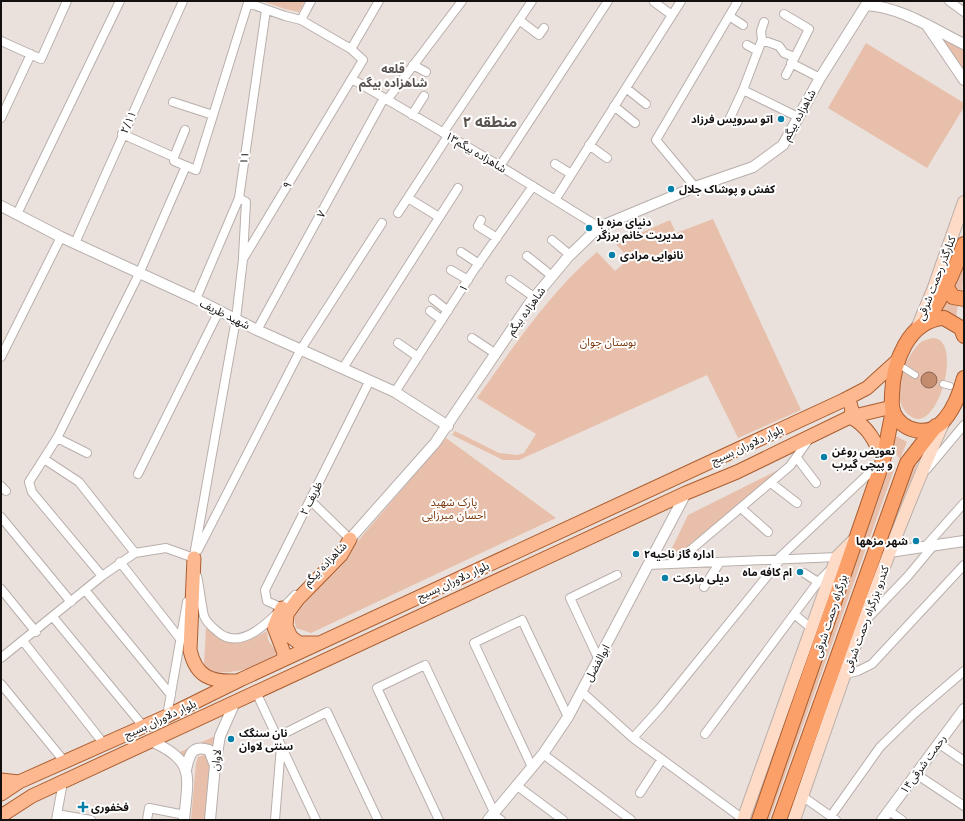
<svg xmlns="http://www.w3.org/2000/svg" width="965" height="821" font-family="'DM Sans','Noto Sans Arabic',sans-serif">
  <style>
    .green { fill: #e8bfaa }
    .water { fill: #c38c6f; stroke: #8e6752 }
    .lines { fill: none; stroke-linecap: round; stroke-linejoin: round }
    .pedestrian-casing { stroke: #b8afab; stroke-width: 8 }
    .minor-casing { stroke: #b8afab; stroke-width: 10 }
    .tertiary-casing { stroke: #b8afab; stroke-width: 12 }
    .secondary-casing { stroke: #b8afab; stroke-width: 14 }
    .primary-casing { stroke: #aa5e31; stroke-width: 15 }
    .trunk-casing { stroke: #aa5e31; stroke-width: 16 }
    .pedestrian { stroke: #fff; stroke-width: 6 }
    .minor { stroke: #fff; stroke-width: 8 }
    .tertiary { stroke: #fff; stroke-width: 10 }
    .secondary { stroke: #fedbc7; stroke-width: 12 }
    .primary { stroke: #fdb88f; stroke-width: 13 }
    .trunk { stroke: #fca06a; stroke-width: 14 }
    .poi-dot { fill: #077fa6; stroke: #fff; stroke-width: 1.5 }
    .labels { text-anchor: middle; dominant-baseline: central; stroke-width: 4; stroke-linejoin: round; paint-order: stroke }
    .street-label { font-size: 11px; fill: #13100f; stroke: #fff }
    .poi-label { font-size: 11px; font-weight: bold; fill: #13100f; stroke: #fff; text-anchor: start }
    .park-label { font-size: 11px; fill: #7d390c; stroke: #fff }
    .neighbourhood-label { font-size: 12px; font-weight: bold; fill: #59524f; stroke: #fff }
    .district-label { font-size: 15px; font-weight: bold; fill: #59524f; stroke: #fff }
  </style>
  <rect width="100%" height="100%" fill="#eae1dd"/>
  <path class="green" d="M 262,1 L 305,1 L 299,12 L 285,9 Z
    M 937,34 L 964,47 L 964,73 Z
    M 866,43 L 964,103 L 964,107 L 927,168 L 828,108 Z
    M 713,219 L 801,410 L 738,438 L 707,375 L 519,460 L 503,460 L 452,435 L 455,431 L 499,453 L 518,455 L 524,453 L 536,434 L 477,398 C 514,346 549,293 597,252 L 615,271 L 629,259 L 616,244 L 670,220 L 676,233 Z
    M 964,266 L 962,293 L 954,290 Z
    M 947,301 L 950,304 L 958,304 L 956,318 L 941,312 Z
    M 933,338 C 965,339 936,440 909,415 C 888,398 904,357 921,342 C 924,340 929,339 933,338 Z
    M 896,436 L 907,442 L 900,459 L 896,454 L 892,453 Z
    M 446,438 L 556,518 L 311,633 L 296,628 L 294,618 L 304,604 Z
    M 917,465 L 788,820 L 785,820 L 914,466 Z
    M 890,466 L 895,467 L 769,820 L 764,820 Z
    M 778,470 L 747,499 L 684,549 L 680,552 L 671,550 L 688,515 Z
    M 206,627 C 230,649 240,646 267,631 L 268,640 L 278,654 C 268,659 257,667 246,669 C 235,672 211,676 204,665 Z
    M 217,735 L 214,749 L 210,746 L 187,761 L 178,753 Z
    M 204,755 L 210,758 L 211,765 L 207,820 L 191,820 L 196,763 L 198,757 Z"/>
  <path class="water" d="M921 380a8 8 0 1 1 16 0a8 8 0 1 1-16 0Z"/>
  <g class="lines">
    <g class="pedestrian-casing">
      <path id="pedestrian" d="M 904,368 L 915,375
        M 943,384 L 950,386"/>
    </g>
    <g class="minor-casing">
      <path id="minor" d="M 949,1 L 964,12
        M 654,2 L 672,15
        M 784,14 L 809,29 L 786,75
        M 729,16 L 743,25
        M 301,20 L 311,1
        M 519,20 L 539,35 L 544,28
        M 762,40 L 761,31 L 764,22
        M 1,41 L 41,59 L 67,1
        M 747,45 L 758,51
        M 351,49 L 379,1
        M 791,63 L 820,78
        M 413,65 L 426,72
        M 352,79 L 500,166 L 599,227
        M 626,88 L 646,104
        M 743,90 L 762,40 L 779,46 L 784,53 L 794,57
        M 387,100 L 462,1
        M 173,102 L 213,115
        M 614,106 L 635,123
        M 412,115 L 424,96
        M 1,118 L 31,54
        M 729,120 L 743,90 L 798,117
        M 443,133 L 532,1
        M 122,134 L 174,157 L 174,161 L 196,170 L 248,3 L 285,16 L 301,20 L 351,49 L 363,60 L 243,259 L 236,319 L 193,561
        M 589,145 L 607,158
        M 174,157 L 185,130
        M 555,164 L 571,174
        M 500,166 L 608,1
        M 695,187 L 656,140 L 738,1
        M 239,198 L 246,202 L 243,257
        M 408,198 L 439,217
        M 555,200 L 681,1
        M 398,213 L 448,136
        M 17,214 L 120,1
        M 481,220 L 478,226 L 497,238
        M 552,240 L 570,255
        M 75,243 L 183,1
        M 461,252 L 479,264
        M 527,256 L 552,276
        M 451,270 L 468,280
        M 510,280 L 534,297
        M 196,299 L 239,198 L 266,10
        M 433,299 L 448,311
        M 430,311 L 442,320
        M 257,330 L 384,98
        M 472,338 L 496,354
        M 398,343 L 418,357
        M 1,357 L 61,237
        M 343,368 L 458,188
        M 395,392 L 472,273 L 533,186
        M 57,438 L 87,453
        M 797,458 L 816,483
        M 44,459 L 79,482 L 135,553
        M 927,469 L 964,425
        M 138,474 L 219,311
        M 771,483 L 797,503
        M 1,486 L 6,491
        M 310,500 L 350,539 L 346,542
        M 741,508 L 768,532
        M 1,517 L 71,602
        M 925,547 L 964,503
        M 198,550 L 301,349 L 382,223
        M 778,559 L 879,464
        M 120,562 L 181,640
        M 674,564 L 790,466 L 809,439
        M 648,565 L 837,557
        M 804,573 L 818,582
        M 102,576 L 32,492 L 29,482 L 57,438 L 139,274 L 186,166
        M 197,576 C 200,589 201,603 204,616 C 206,622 213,628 218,632 C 244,655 279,611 295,595
        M 704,587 L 720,562
        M 1,589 L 36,632
        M 85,590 L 171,695
        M 282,608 L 267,601 L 265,590 L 370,380
        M 794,614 L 811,628
        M 53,617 L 143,726
        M 866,620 L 908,576 L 933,546
        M 23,641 L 104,744
        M 1,658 L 102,576 L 135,553 L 166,548 L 194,558
        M 599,660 L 570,598 L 617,575
        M 846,674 L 858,671 L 872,664 L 964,565
        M 1,684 L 64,761
        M 256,692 L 316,820
        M 582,692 L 633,738 L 743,819
        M 167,716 L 187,602
        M 705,734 L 818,582 L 832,568
        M 277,737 L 327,712 L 378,820
        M 633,738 L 660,708 L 781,559
        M 938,743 L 964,761
        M 543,754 L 631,820
        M 532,767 L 474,643 L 522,620 L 568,717
        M 916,774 L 964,806
        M 516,785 L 563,820
        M 640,793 L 662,759
        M 802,796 L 836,820
        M 889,811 L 902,820
        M 57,814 L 91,820
        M 492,814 L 501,820
        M 831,816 L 880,747 L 914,714 L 964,671
        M 56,820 L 63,782
        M 147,820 L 149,808 L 185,815
        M 275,820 L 281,746
        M 439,820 L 377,688 L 425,665 L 494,812"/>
    </g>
    <g class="tertiary-casing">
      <path id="tertiary" d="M 928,27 L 964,80
        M 1,206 L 61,237 L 196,299 L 257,330 L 395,392 L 448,426
        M 350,539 L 435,443 L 529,304 L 568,257 L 599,227 L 695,187 L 753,167 L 783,145 L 820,78 L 866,5 C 901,7 933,29 964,44
        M 889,552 L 964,541
        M 151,741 C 196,761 188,776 184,820
        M 186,770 C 189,756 191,744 209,750 L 214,763
        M 210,820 L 215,765 L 220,736 L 235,702
        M 488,820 L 543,754 L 568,717 L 686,493
        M 882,820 L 964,709"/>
    </g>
    <g class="secondary-casing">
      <path id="secondary" d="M 918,326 L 933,290 L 964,202
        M 743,820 L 837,557 L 857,537
        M 794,820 C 840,686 886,551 944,421"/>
    </g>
    <g class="primary-casing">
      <path id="primary" d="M 844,400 L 850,403 L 852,410 L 850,417 C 868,426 876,442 883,461
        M 194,558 L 190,650 C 196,677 211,682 236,681
        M 282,608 L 274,627 L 284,653 L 283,660
        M 317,643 L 299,643 L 291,637 L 286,626 L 287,614 L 298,599 L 341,555 L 350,539
        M 1,780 L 19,782
        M 1,794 L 19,782 L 167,716 L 242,679 L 844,400 L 867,388 L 899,359
        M 1,816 L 32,796 L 686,493 L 737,472 L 850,417 L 892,407"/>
    </g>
    <g class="trunk-casing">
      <path id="trunk" d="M 947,288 L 953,297 L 964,299
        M 924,324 C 942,299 954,273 964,244
        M 964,336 L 961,328 L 944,318 C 908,320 893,363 892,394 C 892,399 891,406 893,412 C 903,433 930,438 945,419 C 955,407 960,393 964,378
        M 759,820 L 883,461 L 893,410
        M 779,820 L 907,463 L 936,426"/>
    </g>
    <use href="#pedestrian" class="pedestrian"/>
    <use href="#minor" class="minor"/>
    <use href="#tertiary" class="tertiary"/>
    <use href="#secondary" class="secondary"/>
    <use href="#primary" class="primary"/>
    <use href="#trunk" class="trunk"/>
  </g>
  <g class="poi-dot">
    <circle cx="781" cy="119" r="4"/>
    <circle cx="671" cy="189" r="4"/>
    <circle cx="589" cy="228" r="4"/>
    <circle cx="612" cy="255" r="4"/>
    <circle cx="824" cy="457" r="4"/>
    <circle cx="916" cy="541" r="4"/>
    <circle cx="636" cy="554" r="4"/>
    <circle cx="800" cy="572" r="4"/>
    <circle cx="665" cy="578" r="4"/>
    <circle cx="231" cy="739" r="4"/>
    <path d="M81 801h4v4h4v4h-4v4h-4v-4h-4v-4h4z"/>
  </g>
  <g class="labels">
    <g class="street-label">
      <text transform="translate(799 115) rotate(-61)">شاهزاده بیگم</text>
      <text transform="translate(128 122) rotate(-66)">۲/۱۱</text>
      <text transform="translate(476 152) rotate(31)">شاهزاده بیگم۱۳</text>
      <text transform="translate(244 158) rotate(-82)">۱۱</text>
      <text transform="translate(287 185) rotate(-59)">۹</text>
      <text transform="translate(321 214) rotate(-61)">۷</text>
      <text transform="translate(936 278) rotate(-69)">کنارگذر رحمت شرقی</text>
      <text transform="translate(463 288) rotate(-57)">۱</text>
      <text transform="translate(526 311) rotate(-54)">شاهزاده بیگم</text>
      <text transform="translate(225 314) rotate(26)">شهید ظریف</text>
      <text transform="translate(747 445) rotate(-25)">بلوار دلاوران بسیج</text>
      <text transform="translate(311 498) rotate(-63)">ظریف ۲</text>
      <text transform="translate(325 564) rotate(-46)">شاهزاده بیگم</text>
      <text transform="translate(453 581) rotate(-25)">بلوار دلاوران بسیج</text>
      <text transform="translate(830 616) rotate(-72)">بزرگراه رحمت شرقی</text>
      <text transform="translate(866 619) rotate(-70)">کندرو بزرگراه رحمت شرقی</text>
      <text transform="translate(597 663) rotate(-62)">ابوالفضل</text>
      <text transform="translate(160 719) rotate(-25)">بلوار دلاوران بسیج</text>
      <text transform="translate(216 760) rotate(-82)">لاوان</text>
      <text transform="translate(923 764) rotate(-54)">۱۴رحمت شرقی</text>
    </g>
    <g class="poi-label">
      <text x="773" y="119" text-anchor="end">اتو سرویس فرزاد</text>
      <text x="679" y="189">کفش و پوشاک جلال</text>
      <text x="597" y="222">دنیای مزه با<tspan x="597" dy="13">مدیریت خانم برزگر</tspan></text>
      <text x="620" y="255">نانوایی مرادی</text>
      <text x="832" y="451">تعویض روغن<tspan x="832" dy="13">و پیچی گیرب</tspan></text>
      <text x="908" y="541" text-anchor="end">شهر مزهها</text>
      <text x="644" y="554">اداره گاز ناحیه۲</text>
      <text x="792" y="572" text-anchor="end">ام کافه ماه</text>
      <text x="673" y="578">دیلی مارکت</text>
      <text x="239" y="733">نان سنگک<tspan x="239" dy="13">سنتی لاوان</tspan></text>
      <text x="91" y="807">فخفوری</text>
    </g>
    <g class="park-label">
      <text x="608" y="342">بوستان جوان</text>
      <text x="454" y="502">پارک شهید<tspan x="454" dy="13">احسان میرزایی</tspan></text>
    </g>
    <g class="neighbourhood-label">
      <text x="393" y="69">قلعه<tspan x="393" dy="14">شاهزاده بیگم</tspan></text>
    </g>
    <g class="district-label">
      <text x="490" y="122">منطقه ۲</text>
    </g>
  </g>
  <rect width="965" height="821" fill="none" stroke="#13100f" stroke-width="4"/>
</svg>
